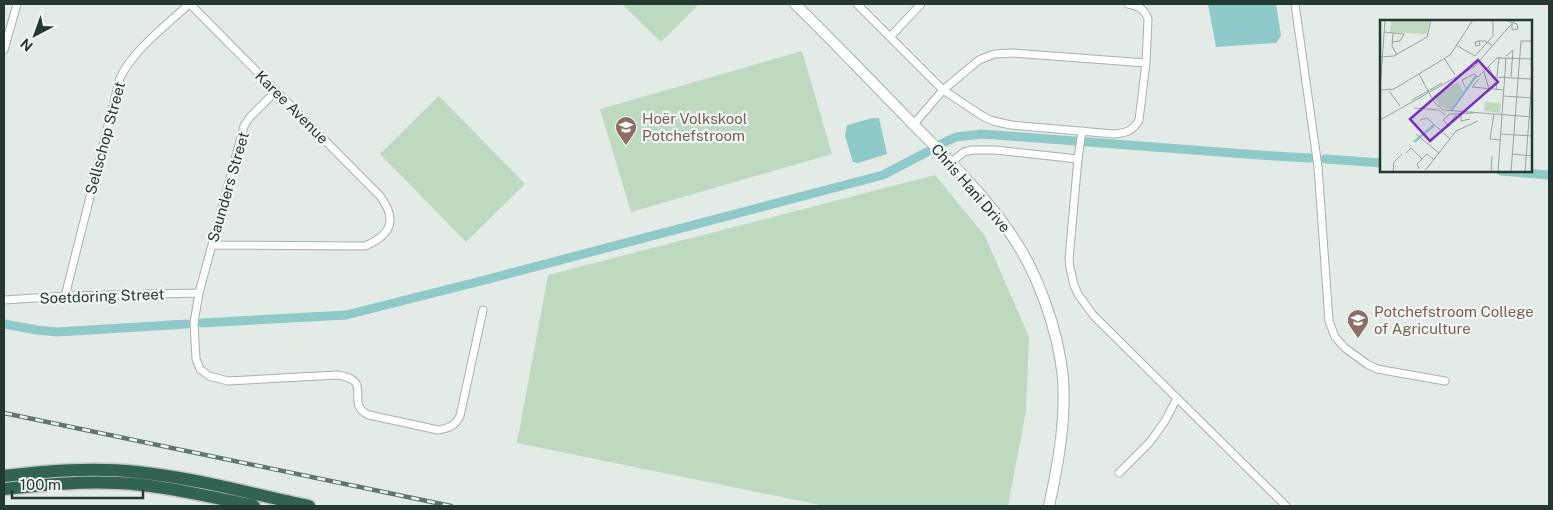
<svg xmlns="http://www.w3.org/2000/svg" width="1553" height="510" font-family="'Public Sans',sans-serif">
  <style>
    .green { fill: #bddac1 }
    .water { fill: #8fc9ca }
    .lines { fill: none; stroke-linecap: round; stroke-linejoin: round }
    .canal { stroke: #8fc9ca; stroke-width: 9 }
    .street-casing { stroke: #a5b2ab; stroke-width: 9 }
    .secondary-casing { stroke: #a2b5ac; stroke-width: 12 }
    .highway-casing { stroke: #c2c8c5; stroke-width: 15 }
    .street { stroke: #fff; stroke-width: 7 }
    .secondary { stroke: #fff; stroke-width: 10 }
    .highway { stroke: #326352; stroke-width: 12 }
    .rail-casing { stroke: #5e756c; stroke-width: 4.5 }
    .rail { stroke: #f2f7f4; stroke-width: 2.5; stroke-dasharray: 8; stroke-linecap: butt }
    .labels { text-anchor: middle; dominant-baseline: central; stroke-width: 4.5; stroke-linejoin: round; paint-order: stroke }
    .street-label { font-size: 15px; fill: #243a31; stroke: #f2f7f4 }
    .education-label { font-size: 15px; fill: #785e54; stroke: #f2f7f4; text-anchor: start }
    .inset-river { fill: none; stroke: #8fc9ca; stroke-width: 2.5 }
    .inset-road { fill: none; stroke: #96a49d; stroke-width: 1 }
    .view { fill: #7b2cbf; fill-opacity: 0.15; stroke: #7b2cbf; stroke-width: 2.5 }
    .inset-edge { fill: none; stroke: #243a31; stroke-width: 2.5 }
  </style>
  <rect width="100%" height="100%" fill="#e2ebe5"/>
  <path class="green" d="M 622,4 L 699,4 L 661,42 Z
    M 802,51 L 832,154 L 631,212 L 600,109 Z
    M 439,96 L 525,184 L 466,242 L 380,154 Z
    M 935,175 L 985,236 L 1029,337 L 1026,411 L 1008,506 L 825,506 L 517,443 L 548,275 Z"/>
  <path class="water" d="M 1208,4 L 1276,4 L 1281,36 L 1276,43 L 1216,47 Z
    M 873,118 L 879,118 L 887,154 L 858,163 L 853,162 L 845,136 L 847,125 Z"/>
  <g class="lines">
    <path class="canal" d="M 941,144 L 956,137 L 982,134 L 1259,155 L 1310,158
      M 1325,159 L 1382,163
      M 1501,171 L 1549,175
      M 202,323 L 346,315 L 477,282 L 883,175 L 927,152
      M 4,324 L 37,330 L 57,332 L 187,324"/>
    <g class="street-casing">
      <path id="street" d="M 190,4 L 380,196 C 398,220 391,235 365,246 L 212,245
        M 857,4 L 943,90 L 984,117 L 993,121 L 1011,125 L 1114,134 C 1126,133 1133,131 1139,120 L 1146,63 L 1148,19 C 1145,9 1138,6 1128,4
        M 1295,4 L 1318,167 L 1329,321 L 1335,337 L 1345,348 L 1367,364 L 1377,369 L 1445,381
        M 890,37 L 921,4
        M 4,50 L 17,4
        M 276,91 L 250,117 L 244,126 L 199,293 L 194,323 L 196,359 L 200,369 L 209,376 L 228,381 L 337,375 C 376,380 343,404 369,415 L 438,430 C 449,428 454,427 460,416 L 483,310
        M 914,124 L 943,90 L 979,60 L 994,54 L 1013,53 L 1146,63
        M 1078,159 L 1082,131
        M 952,163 L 955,159 L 964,152 L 973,150 L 995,150 L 1078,159 L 1069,259 L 1070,268 L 1074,285 L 1078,294 L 1093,315 L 1286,506
        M 65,296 L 120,78 C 133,50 167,25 189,4
        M 4,300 L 65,296 L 199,293
        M 1119,473 L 1150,442 L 1165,421 L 1177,398"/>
    </g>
    <g class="secondary-casing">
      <path id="secondary" d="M 795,4 C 835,43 873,83 912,123 C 945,157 981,191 1008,230 C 1037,270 1058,329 1063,378 C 1066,421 1058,465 1049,506"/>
    </g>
    <g class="highway-casing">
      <path id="highway" d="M 4,476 C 47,471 93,467 137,472 C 195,478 252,494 309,506
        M 4,489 C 42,485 80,481 118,483 C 162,485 211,497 254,506"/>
    </g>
    <use href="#street" class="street"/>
    <use href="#secondary" class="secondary"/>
    <use href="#highway" class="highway"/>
    <g class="rail-casing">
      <path id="rail" d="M 4,413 L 451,506"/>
    </g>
    <use href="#rail" class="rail"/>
  </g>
  <defs>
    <g id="school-pin" transform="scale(1.125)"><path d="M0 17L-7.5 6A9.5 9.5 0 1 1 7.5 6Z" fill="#8d6e63" stroke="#f2f7f4"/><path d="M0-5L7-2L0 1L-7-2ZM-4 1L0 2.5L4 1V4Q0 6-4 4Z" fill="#fff"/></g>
    <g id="university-pin" transform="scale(1.125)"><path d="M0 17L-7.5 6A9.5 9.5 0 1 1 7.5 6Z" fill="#8d6e63" stroke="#f2f7f4"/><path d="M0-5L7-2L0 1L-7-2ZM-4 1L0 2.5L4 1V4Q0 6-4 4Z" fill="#fff"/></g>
  </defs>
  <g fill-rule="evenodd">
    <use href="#school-pin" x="626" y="127"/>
    <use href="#university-pin" x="1358" y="320"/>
  </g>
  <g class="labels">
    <g class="street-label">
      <text transform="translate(292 107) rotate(45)">Karee Avenue</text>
      <text transform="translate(105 138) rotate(-75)">Sellschop Street</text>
      <text transform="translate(228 187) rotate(-74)">Saunders Street</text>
      <text transform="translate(971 188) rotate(49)">Chris Hani Drive</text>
      <text transform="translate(102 296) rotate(-2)">Soetdoring Street</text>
    </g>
    <g class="education-label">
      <text x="642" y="118">Hoër Volkskool<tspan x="642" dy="17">Potchefstroom</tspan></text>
      <text x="1374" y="311">Potchefstroom College<tspan x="1374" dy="17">of Agriculture</tspan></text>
    </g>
  </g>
  <g transform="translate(1380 20)">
    <rect width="152" height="152" fill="#e2ebe5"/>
    <path d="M 11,0 L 50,0 L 47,14 L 10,12 ZM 78,62 L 83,71 L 70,90 L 60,86 L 53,76 ZM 105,82 L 121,83 L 120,93 L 104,91 Z" fill="#bddac1"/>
    <path class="inset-river" d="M 71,91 L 96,56M 34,122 L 54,105"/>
    <path class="inset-road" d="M 124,0 L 137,4 L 138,9 L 132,10 L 132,4M 4,12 L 24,14 L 20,21 L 12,22M 13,13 L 12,26 L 17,35M 99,21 L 100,25 L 96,26 L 95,22 L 96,22 L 99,21 L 105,21 L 112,25M 76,25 L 95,36 L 113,16 L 113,0M 126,36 L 133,30 L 131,57M 0,37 L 14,36 L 47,17 L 51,0M 64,38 L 75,55M 108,47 L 117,62 L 116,70M 104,52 L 109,69M 39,54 L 54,82 L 63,90 L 153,97M 117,56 L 119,37M 98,57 L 117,38 L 153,39M 114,57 L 151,59M 99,59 L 92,67 L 124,70M 85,67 L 82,60 L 94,54 L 98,57M 0,70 L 14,69 L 70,35 L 93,0M 0,70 L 5,0M 9,71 L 20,86M 124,76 L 153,78M 32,80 L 62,63M 34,88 L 59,90 L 65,95M 77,94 L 68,105 L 63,100 L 70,94 L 93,93M 114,94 L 110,119 L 120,120M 81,95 L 81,101 L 90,99M 0,100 L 94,47 L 135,0M 40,100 L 47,98 L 70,119M 36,114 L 59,133M 120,114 L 153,116M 26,133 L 31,128 L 42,139M 132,134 L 153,136M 39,149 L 37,144 L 47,134 L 54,140M 13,152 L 14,142 L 22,134M 44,152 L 76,111 L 98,101M 111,152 L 112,136M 118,152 L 126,38M 131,152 L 141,21 L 153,21M 145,152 L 153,47"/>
    <path class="view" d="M 98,40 L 118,62 L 50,121 L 30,99 Z"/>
    <rect width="152" height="152" class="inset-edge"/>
  </g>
  <rect width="1553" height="510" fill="none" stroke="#243a31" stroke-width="10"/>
  <g transform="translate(35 35) rotate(221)" stroke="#f2f7f4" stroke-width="4" paint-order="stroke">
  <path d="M0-4L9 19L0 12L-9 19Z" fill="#243a31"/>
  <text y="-8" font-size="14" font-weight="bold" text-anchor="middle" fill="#243a31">N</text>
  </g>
  <path d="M12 490v8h131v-8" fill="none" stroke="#243a31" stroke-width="2.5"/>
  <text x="20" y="490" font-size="15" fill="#243a31" stroke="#f2f7f4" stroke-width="4" paint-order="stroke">100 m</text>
</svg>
